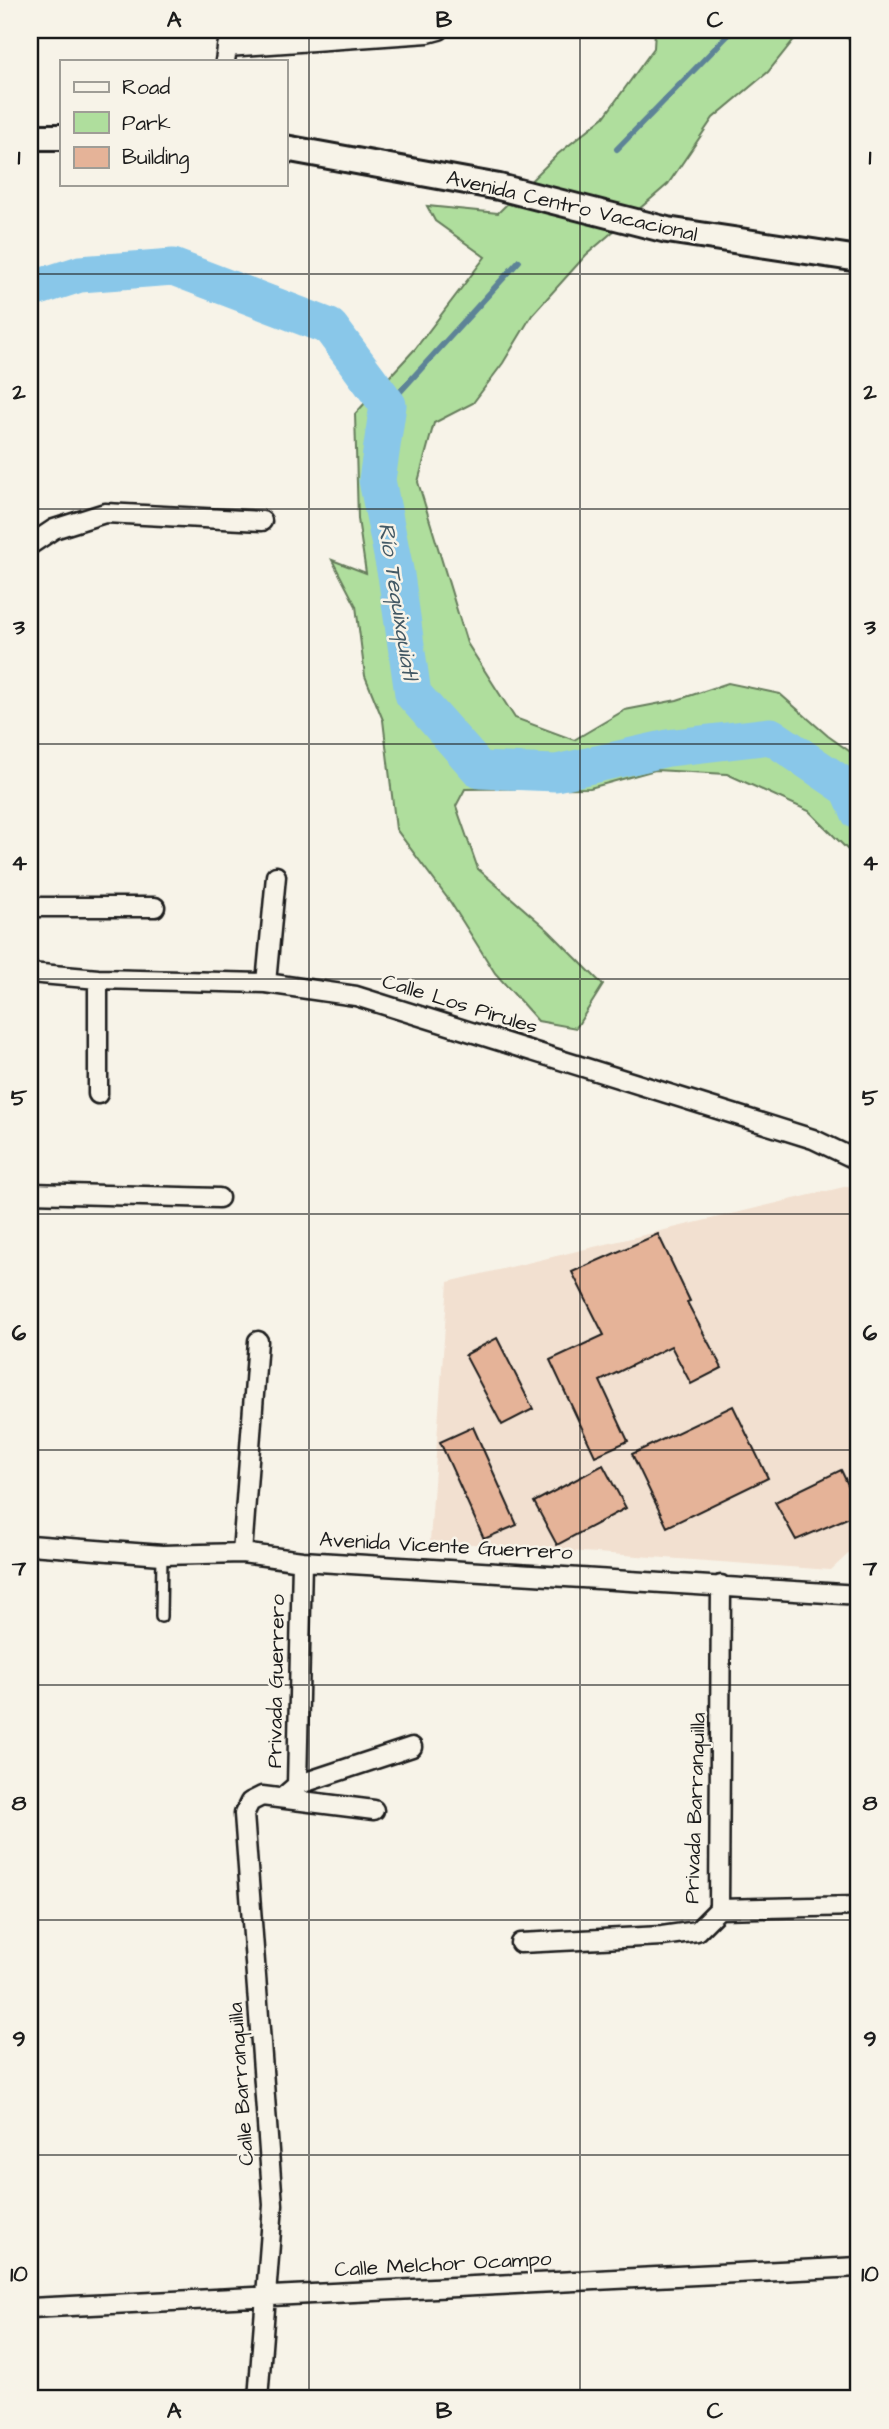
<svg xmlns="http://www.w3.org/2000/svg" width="889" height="2429" font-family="'Architects Daughter',sans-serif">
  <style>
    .built { fill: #f2e0d0 }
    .green { fill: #afde9d; stroke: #667d5c; stroke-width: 2 }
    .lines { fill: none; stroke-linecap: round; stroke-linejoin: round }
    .stream { stroke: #5d8397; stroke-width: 6 }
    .river { stroke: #89c7e9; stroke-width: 37 }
    .building { fill: #e5b398; stroke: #1c1c1c; stroke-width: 2 }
    .lane-casing { stroke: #1c1c1c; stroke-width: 14 }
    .street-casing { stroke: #1c1c1c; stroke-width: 23 }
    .secondary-casing { stroke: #1c1c1c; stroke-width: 30 }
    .lane { stroke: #f7f3e8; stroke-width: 9 }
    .street { stroke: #f7f3e8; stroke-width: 18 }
    .secondary { stroke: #f7f3e8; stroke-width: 24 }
    .grid { fill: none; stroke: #1c1c1c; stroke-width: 2; stroke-opacity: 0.55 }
    .labels { text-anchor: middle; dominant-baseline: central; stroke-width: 5; stroke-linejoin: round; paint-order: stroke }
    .street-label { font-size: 21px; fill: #1c1c1c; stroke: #f7f3e8 }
    .water-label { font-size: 23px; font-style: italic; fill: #425864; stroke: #f7f3e8 }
    .neatline { fill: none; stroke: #1c1c1c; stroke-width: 2.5 }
    .grid-label { font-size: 23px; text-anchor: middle; font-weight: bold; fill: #1c1c1c }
  </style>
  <rect width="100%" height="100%" fill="#f7f3e8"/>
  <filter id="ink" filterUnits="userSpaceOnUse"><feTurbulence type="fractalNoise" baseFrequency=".0143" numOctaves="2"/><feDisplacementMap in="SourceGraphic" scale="14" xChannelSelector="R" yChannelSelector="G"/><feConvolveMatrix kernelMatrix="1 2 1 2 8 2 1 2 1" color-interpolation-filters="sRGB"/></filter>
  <g filter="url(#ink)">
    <path class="built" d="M 848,1186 L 859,1193 L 859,1544 L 831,1570 L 430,1541 L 448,1282 Z"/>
    <path class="green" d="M 655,30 L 823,30 L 796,37 L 768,72 L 713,118 L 668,184 L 586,255 L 532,315 L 503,363 L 473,403 L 434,423 L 418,482 L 467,643 L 515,718 L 574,740 L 625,710 L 677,700 L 728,683 L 780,694 L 828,736 L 859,758 L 859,861 L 809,811 L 727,774 L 655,770 L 590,788 L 465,789 L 456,806 L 478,869 L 548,930 L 603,985 L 576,1028 L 538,1021 L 495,973 L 451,903 L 396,829 L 383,720 L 365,676 L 356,606 L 332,560 L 366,573 L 358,519 L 355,414 L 415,349 L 485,257 L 435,221 L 427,206 L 498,213 L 558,154 L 604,117 L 654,48 Z
      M 831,30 L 859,30 L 859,44 Z"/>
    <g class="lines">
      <path class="stream" d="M 617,149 L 733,30
        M 388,405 L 519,261"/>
      <path class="river" d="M 30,290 L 80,274 L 173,267 L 330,327 L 388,405 L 377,480 L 396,575 L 413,694 L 480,770 L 556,773 L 668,748 L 771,736 L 849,789 L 859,812"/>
    </g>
    <path class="building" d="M 658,1234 L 690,1301 L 687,1302 L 722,1368 L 691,1384 L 671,1346 L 600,1381 L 628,1441 L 595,1456 L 550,1360 L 604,1335 L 572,1272 Z
      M 497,1338 L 533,1409 L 502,1425 L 465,1355 Z
      M 733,1406 L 768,1478 L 667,1527 L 632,1454 Z
      M 473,1427 L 517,1525 L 484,1539 L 440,1442 Z
      M 603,1465 L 626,1508 L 557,1545 L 534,1502 Z
      M 841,1470 L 859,1508 L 859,1513 L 796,1540 L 775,1502 Z"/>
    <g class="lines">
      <g class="lane-casing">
        <path id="lane" d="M 161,1617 L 162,1555"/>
      </g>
      <g class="street-casing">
        <path id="street" d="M 227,47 L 428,33 L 439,30
          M 225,61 L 230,30
          M 30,545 L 54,529 L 105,513 L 262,521
          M 30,907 L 155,907
          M 30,973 L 98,979 L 266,983 L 356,996 L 813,1139 L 859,1161
          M 98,979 L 98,1094
          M 266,983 L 276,876
          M 30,1193 L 219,1198
          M 30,1545 L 162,1555 L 242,1553 L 302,1561 L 859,1595
          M 242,1553 L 258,1341
          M 297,1785 L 412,1747
          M 283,1797 L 297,1785 L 302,1561
          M 719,1909 L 859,1906
          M 520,1943 L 662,1936 L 697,1931 L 719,1909 L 721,1585
          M 30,2308 L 859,2267
          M 258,2399 L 273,2205 L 244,1814 L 250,1802 L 262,1796 L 374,1810"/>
      </g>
      <g class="secondary-casing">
        <path id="secondary" d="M 30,137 L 61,137
          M 285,148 L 499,187 L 667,230 L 859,259"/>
      </g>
      <use href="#lane" class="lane"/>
      <use href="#street" class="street"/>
      <use href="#secondary" class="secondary"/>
    </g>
  </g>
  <path class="grid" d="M 309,30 L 309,2399M 580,30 L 580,2399M 30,274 L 859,274M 30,509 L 859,509M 30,744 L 859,744M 30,979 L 859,979M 30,1214 L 859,1214M 30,1450 L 859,1450M 30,1685 L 859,1685M 30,1920 L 859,1920M 30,2155 L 859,2155"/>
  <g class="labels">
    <g class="street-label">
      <text transform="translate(572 206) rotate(13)">Avenida Centro Vacacional</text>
      <text transform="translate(460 1004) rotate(17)">Calle Los Pirules</text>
      <text transform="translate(446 1546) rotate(3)">Avenida Vicente Guerrero</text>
      <text transform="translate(276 1681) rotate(-89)">Privada Guerrero</text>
      <text transform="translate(695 1808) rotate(-88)">Privada Barranquilla</text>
      <text transform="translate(241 2084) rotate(-94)">Calle Barranquilla</text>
      <text transform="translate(443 2264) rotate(-3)">Calle Melchor Ocampo</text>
    </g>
    <g class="water-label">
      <text transform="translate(398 601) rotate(81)">Río Tequixquiatl</text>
    </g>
  </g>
  <rect width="889" height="2429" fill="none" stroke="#f7f3e8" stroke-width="77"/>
  <rect x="60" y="60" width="228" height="126" fill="#f7f3e8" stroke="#9f9d96" stroke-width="2"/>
  <rect x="74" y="82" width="35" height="10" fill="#f7f3e8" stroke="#9f9d96" stroke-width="2"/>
  <text x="122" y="94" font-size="21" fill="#1c1c1c">Road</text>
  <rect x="74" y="112" width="35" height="21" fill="#afde9d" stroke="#9f9d96" stroke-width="2"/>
  <text x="122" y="130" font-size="21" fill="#1c1c1c">Park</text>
  <rect x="74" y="147" width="35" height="21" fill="#e5b398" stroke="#9f9d96" stroke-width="2"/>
  <text x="122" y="164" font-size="21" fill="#1c1c1c">Building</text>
  <rect x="38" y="38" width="812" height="2352" class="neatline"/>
  <g class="grid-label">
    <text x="174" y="27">A</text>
    <text x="444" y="27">B</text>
    <text x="715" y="27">C</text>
    <text x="19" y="164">1</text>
    <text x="870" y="164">1</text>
    <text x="19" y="399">2</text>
    <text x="870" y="399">2</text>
    <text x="19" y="634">3</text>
    <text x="870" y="634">3</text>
    <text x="19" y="870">4</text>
    <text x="870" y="870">4</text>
    <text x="19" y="1105">5</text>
    <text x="870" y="1105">5</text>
    <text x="19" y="1340">6</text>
    <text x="870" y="1340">6</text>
    <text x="19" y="1575">7</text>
    <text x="870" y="1575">7</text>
    <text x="19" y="1810">8</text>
    <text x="870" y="1810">8</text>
    <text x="19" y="2046">9</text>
    <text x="870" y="2046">9</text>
    <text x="19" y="2281">10</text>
    <text x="870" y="2281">10</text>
    <text x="174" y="2418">A</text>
    <text x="444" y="2418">B</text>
    <text x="715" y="2418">C</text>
  </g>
</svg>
